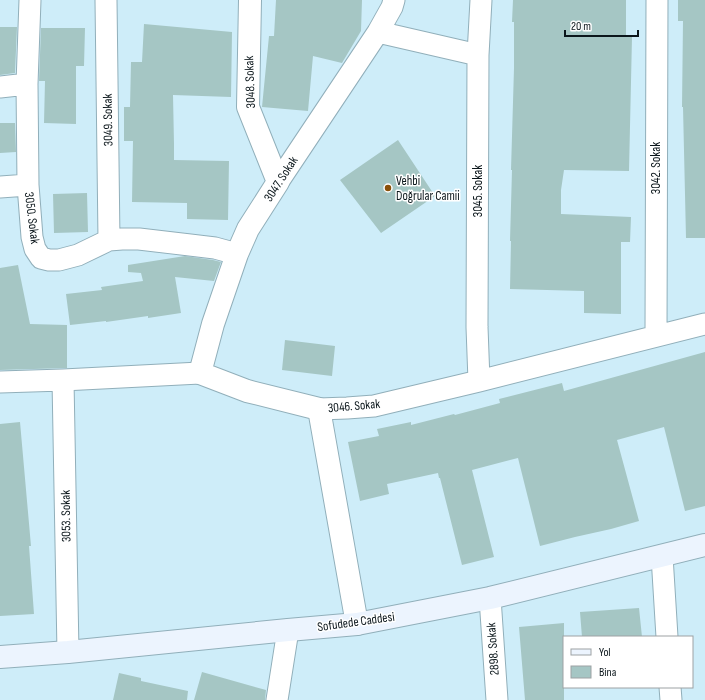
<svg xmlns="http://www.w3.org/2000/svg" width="705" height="700" font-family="'Sofia Sans Condensed',sans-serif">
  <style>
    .building { fill: #a5c6c4 }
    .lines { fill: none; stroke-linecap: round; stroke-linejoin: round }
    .minor-casing { stroke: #91afba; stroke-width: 23 }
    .tertiary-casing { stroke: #91afba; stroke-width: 24 }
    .secondary-casing { stroke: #91afba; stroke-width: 24 }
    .minor { stroke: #fff; stroke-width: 21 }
    .tertiary { stroke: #fff; stroke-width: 22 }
    .secondary { stroke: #ecf4fe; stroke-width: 22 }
    .poi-dot { fill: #8a5009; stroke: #fff; stroke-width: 1.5 }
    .labels { text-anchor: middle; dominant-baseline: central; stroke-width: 3; stroke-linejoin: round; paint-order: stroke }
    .street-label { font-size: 13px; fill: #0b161b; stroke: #fff }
    .poi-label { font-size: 13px; fill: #0b161b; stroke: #fff; text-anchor: start }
  </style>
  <rect width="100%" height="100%" fill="#ceedf9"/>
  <path class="building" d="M 276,0 L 362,0 L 361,31 L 342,63 L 313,56 L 308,111 L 262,107 L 269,36 L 274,36 Z
    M 513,0 L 626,0 L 626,37 L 632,37 L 629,171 L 564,170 L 561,190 L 561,214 L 631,217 L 630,242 L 621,242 L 621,314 L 584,313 L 584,291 L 510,289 L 511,241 L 510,241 L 512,170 L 511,170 L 514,68 L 514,22 L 512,22 Z
    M 678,0 L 705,0 L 705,238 L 686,238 L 683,107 L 682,107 L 683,21 L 678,21 Z
    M 144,24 L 232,32 L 231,97 L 173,95 L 174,144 L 174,160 L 229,161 L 228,220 L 187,219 L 187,203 L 132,202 L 133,141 L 124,141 L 124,107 L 130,107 L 131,62 L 142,62 Z
    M 0,27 L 17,27 L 15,73 L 0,75 Z
    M 41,28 L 85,28 L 84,66 L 76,66 L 76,124 L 44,123 L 45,81 L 39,81 Z
    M 0,123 L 15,123 L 16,152 L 0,153 Z
    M 398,140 L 435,196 L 381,233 L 340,180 Z
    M 87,193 L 88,232 L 54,233 L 53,194 Z
    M 185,256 L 213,260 L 221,262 L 214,281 L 175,277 L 181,313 L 148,318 L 148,316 L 106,322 L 106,321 L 70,325 L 66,294 L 102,290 L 101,287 L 143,281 L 141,273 L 128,272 L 128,265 Z
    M 18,265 L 30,324 L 67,325 L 67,368 L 0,370 L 0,268 Z
    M 285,340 L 335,346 L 332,376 L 282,370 Z
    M 705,352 L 705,506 L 685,511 L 664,427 L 617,440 L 639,521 L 611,529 L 575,537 L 540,546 L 518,458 L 472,470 L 494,557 L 462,565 L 440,478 L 439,478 L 438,473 L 387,484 L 389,494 L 360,501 L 348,442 L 379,436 L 377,429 L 411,422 L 411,425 L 454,414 L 455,415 L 500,403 L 499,399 L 562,383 L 564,391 Z
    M 20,422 L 31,546 L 29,546 L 34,614 L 0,616 L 0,424 Z
    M 639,608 L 642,637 L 582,637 L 580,612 Z
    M 564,623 L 564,700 L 525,700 L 519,627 Z
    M 202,672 L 266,690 L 265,700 L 194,700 Z
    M 119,673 L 141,678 L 141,681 L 188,691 L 187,700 L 113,700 Z"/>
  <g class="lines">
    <g class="minor-casing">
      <path id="minor" d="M 30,0 L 27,84 L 28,185 L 32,237 L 35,249 L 41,258 L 49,260 L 59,260 L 78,255 L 109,240 L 122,239 L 139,239 L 190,245 L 215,248 L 237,254
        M 106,0 L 109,240
        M 378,32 L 478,55
        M 0,87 L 27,84
        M 278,182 L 378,32 L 392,7 L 394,0
        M 0,187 L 28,185
        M 656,335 L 657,0
        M 63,380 L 68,652
        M 479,381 L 477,327 L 478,55 L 481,0
        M 0,382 L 63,380 L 200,373
        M 319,409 L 347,408 L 374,406 L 479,381 L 705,324
        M 662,556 L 667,637
        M 490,598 L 497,700
        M 670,687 L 671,700
        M 277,700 L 288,630"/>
    </g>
    <g class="tertiary-casing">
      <path id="tertiary" d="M 250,0 L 248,107 L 278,182 L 248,229 L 237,254 L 213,324 L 200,373 L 247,391 L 319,409 L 357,624"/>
    </g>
    <g class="secondary-casing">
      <path id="secondary" d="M 0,657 L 68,652 L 288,630 L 357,624 L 490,598 L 705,545"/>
    </g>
    <use href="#minor" class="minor"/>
    <use href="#tertiary" class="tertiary"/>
    <use href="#secondary" class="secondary"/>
  </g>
  <circle class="poi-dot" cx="388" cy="188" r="4"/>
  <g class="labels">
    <g class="street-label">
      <text transform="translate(250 82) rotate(-92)">3048. Sokak</text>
      <text transform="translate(108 120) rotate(-91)">3049. Sokak</text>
      <text transform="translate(656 168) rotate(-90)">3042. Sokak</text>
      <text transform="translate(281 179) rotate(-57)">3047. Sokak</text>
      <text transform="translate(478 191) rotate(-90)">3045. Sokak</text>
      <text transform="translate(32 218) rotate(83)">3050. Sokak</text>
      <text transform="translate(354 406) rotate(-5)">3046. Sokak</text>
      <text transform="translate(66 516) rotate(-91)">3053. Sokak</text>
      <text transform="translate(356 622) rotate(-8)">Sofudede Caddesi</text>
      <text transform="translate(493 649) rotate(-94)">2898. Sokak</text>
    </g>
    <g class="poi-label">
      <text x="396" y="181">Vehbi<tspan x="396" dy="15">Doğrular Camii</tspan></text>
    </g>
  </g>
  <rect x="563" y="636" width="130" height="52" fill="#ffffff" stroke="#9da2a4"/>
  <rect x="571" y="649" width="20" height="6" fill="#ecf4fe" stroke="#9da2a4"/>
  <text x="599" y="656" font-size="12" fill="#0b161b">Yol</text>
  <rect x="571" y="666" width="20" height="12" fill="#a5c6c4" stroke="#9da2a4"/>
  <text x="599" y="676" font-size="12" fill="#0b161b">Bina</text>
  <path d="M565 30v6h73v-6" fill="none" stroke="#0b161b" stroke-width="2"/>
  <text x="571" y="30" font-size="12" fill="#0b161b" stroke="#ffffff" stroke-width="3" paint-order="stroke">20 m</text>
</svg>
